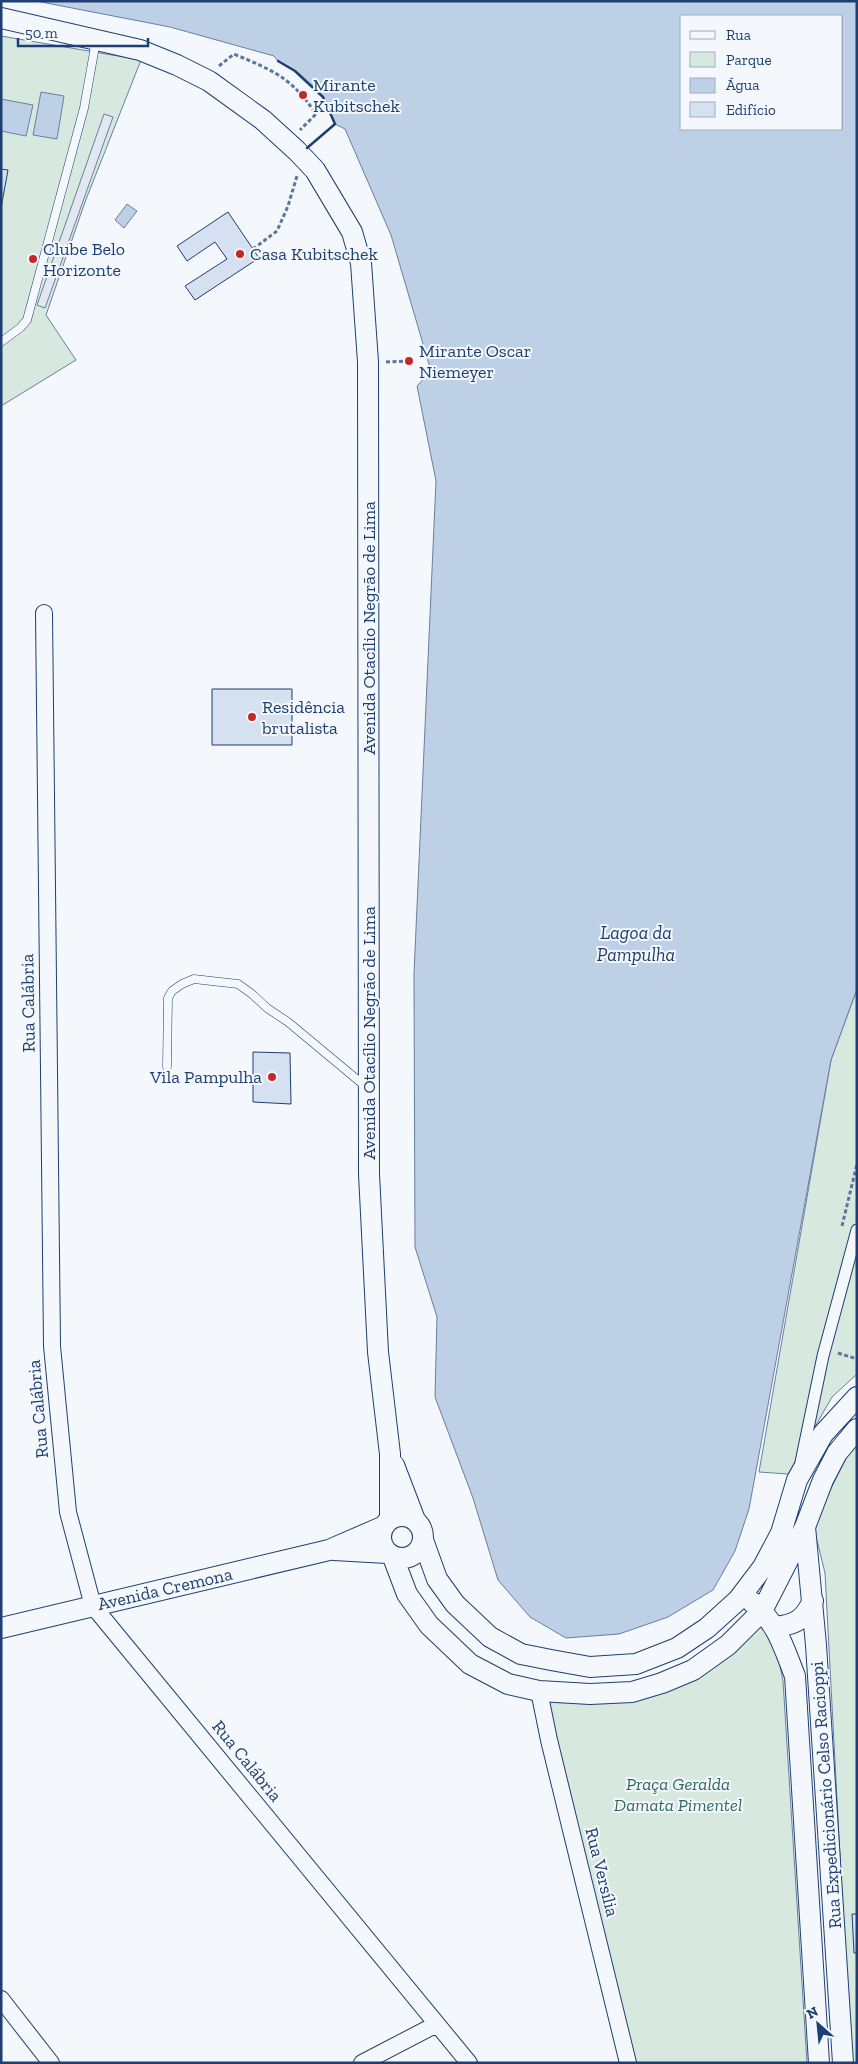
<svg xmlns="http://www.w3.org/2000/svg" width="858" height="2064" font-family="'Zilla Slab',serif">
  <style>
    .green { fill: #d7e8df; stroke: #687fa3 }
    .parking { fill: #e3e8f0; stroke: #687fa3 }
    .water { fill: #bed0e5; stroke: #687fa3; fill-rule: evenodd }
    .building { fill: #d5e0f0; stroke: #1d3f73 }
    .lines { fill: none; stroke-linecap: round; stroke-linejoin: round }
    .service-casing { stroke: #1d3f73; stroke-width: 9 }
    .pedestrian-casing { stroke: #1d3f73; stroke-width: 13 }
    .minor-casing { stroke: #1d3f73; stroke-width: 18 }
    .tertiary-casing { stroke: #1d3f73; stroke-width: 22 }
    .path { stroke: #5e769c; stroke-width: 3; stroke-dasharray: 4 2.5; stroke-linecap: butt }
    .service { stroke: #f4f7fb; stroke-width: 8 }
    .pedestrian { stroke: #f4f7fb; stroke-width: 11 }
    .minor { stroke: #f4f7fb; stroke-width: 16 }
    .tertiary { stroke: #f4f7fb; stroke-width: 20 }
    .wall { stroke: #1d3f73; stroke-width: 2.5 }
    .poi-dot { fill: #c62828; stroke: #f4f7fb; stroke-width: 2 }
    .labels { text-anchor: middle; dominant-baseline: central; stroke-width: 4; stroke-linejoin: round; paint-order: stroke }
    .poi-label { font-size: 18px; fill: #1d3f73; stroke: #f4f7fb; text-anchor: start }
    .street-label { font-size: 18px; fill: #1d3f73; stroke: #f4f7fb }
    .park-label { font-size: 18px; font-style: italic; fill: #2c6c60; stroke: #f4f7fb }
    .water-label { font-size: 19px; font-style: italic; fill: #1d3f73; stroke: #f4f7fb }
  </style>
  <rect width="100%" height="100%" fill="#f4f7fb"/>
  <path class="green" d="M 1,36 L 141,60 L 85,202 L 46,315 L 76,360 L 1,406 Z
    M 857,989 L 857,1374 L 832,1397 L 788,1474 L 759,1472 L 831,1060 Z
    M 857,1437 L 857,2063 L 851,2063 L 825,1573 L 813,1524 Z
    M 763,1613 L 773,1630 L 783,1681 L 807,2063 L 633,2063 L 533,1688 L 590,1694 L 689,1666 Z"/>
  <path class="parking" d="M 104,114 L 113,117 L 45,308 L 37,305 Z"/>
  <path class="water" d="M 36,1 L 857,1 L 857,989 L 831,1060 L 749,1509 L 735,1551 L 713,1590 L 668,1617 L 619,1634 L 566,1638 L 530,1617 L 498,1580 L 473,1498 L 435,1397 L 437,1317 L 415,1247 L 414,974 L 436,481 L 417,386 L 431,371 L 391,235 L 345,129 L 335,124 L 323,97 L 295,71 L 278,61 L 274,56 L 170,27 ZM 682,16 L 842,16 L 842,129 L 682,129 Z
    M 41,92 L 64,96 L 57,139 L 33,135 Z
    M 1,99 L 33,105 L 26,136 L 1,131 Z
    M 127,204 L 137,211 L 124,228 L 115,220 Z"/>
  <path class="building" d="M 1,169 L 8,170 L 1,208 Z
    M 228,212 L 259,258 L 195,300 L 185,286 L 227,259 L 215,242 L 187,261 L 177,246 Z
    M 212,689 L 292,689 L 292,745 L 212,745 Z
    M 253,1052 L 290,1053 L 291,1104 L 253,1102 Z
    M 852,1914 L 857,1914 L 857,1953 L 854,1953 Z"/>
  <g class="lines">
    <g class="service-casing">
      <path id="service" d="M 1,342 L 20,328 L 27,320 L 84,108 L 96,41
        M 167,1067 L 168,998 L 172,991 L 182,984 L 194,979 L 238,984 L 252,994 L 267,1008 L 288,1022 L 365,1086"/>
    </g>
    <g class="pedestrian-casing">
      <path id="pedestrian" d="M 801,1462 L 823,1356 L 857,1230"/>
    </g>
    <g class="minor-casing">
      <path id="minor" d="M 44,613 L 52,1346 L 68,1512 L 93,1606 L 469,2063
        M 539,1691 L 549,1740 L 628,2063
        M 1,1999 L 51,2063
        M 362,2063 L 437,2024"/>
    </g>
    <g class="tertiary-casing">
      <path id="tertiary" d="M 1,18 L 140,50 L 177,65 L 209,81 L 263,120 L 297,151 L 315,170 L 352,232 L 361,263 L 368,362 L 369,1174 L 378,1352 L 390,1454 L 390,1519
        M 394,1465 L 415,1520
        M381 1537a21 21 0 1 1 42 0a21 21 0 1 1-42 0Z
        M 805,1527 L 816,1645 L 843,2063
        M 423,1540 L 437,1579 L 455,1604 L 490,1637 L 521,1654 L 551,1660 L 590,1667 L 636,1664 L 677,1648 L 707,1628 L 738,1600 L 763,1567 L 781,1533 L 797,1480 L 823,1434 L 857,1397
        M 334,1550 L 387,1553
        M 393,1557 L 407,1594 L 429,1625 L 470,1664 L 508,1684 L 539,1691 L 590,1694 L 632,1692 L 662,1683 L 693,1670 L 728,1645 L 762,1611 L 805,1527 L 823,1480 L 837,1453 L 857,1429
        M 752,1602 C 778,1624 783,1646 795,1676 L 819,2063
        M 776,1627 C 797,1624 803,1620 813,1601
        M 1,1628 L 329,1550 L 382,1527"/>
    </g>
    <path class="path" d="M 219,66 L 234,54 C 274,71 291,77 316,114 L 300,130
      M 253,249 L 277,231 L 288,206 L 297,176
      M 386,362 L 409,361
      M 842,1226 L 857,1164
      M 838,1353 L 857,1359"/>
    <use href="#service" class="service"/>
    <use href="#pedestrian" class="pedestrian"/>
    <use href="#minor" class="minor"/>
    <use href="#tertiary" class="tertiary"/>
    <path class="wall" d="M 278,61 L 295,71 L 323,97 L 335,124 L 307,148"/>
  </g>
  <g class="poi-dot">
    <circle cx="303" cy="95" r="5"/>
    <circle cx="240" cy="254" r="5"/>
    <circle cx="33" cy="259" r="5"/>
    <circle cx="409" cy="361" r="5"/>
    <circle cx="252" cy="717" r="5"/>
    <circle cx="272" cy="1077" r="5"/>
  </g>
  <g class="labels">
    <g class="poi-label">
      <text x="313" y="85">Mirante<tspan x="313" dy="21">Kubitschek</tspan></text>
      <text x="43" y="249">Clube Belo<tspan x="43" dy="21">Horizonte</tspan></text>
      <text x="250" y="254">Casa Kubitschek</text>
      <text x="419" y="351">Mirante Oscar<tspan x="419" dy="21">Niemeyer</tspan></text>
      <text x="262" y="707">Residência<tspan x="262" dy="21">brutalista</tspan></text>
      <text x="262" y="1077" text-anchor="end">Vila Pampulha</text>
    </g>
    <g class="street-label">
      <text transform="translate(369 628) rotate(-90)">Avenida Otacílio Negrão de Lima</text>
      <text transform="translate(28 1003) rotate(-91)">Rua Calábria</text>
      <text transform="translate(369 1033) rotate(-90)">Avenida Otacílio Negrão de Lima</text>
      <text transform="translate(38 1409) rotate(-95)">Rua Calábria</text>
      <text transform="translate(165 1589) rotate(-13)">Avenida Cremona</text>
      <text transform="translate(247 1761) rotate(51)">Rua Calábria</text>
      <text transform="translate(826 1795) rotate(-94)">Rua Expedicionário Celso Racioppi</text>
      <text transform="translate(602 1872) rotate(76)">Rua Versília</text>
    </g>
    <g class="park-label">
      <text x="678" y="1784">Praça Geralda<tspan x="678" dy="21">Damata Pimentel</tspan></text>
    </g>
    <g class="water-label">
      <text x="636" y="932">Lagoa da<tspan x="636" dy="22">Pampulha</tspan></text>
    </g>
  </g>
  <rect width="858" height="2064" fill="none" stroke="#1d3f73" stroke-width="5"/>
  <rect x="680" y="15" width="162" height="115" fill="#f4f7fb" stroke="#9eadc5"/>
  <rect x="690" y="31" width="25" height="8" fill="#f4f7fb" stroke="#9eadc5"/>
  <text x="726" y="40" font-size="15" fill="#1d3f73">Rua</text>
  <rect x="690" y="52" width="25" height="15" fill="#d7e8df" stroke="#9eadc5"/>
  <text x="726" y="65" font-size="15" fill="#1d3f73">Parque</text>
  <rect x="690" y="78" width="25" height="15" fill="#bed0e5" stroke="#9eadc5"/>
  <text x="726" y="90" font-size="15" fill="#1d3f73">Água</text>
  <rect x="690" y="102" width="25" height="15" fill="#d5e0f0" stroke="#9eadc5"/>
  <text x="726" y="115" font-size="15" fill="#1d3f73">Edifício</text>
  <g transform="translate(818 2024) rotate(333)" stroke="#f4f7fb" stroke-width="4" paint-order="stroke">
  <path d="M0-4L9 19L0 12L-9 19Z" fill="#1d3f73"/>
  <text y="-8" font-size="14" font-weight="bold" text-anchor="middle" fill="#1d3f73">N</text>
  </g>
  <path d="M18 38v8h130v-8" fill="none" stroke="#1d3f73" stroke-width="2.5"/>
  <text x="25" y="38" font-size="15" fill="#1d3f73" stroke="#f4f7fb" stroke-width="4" paint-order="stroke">50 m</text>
</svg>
